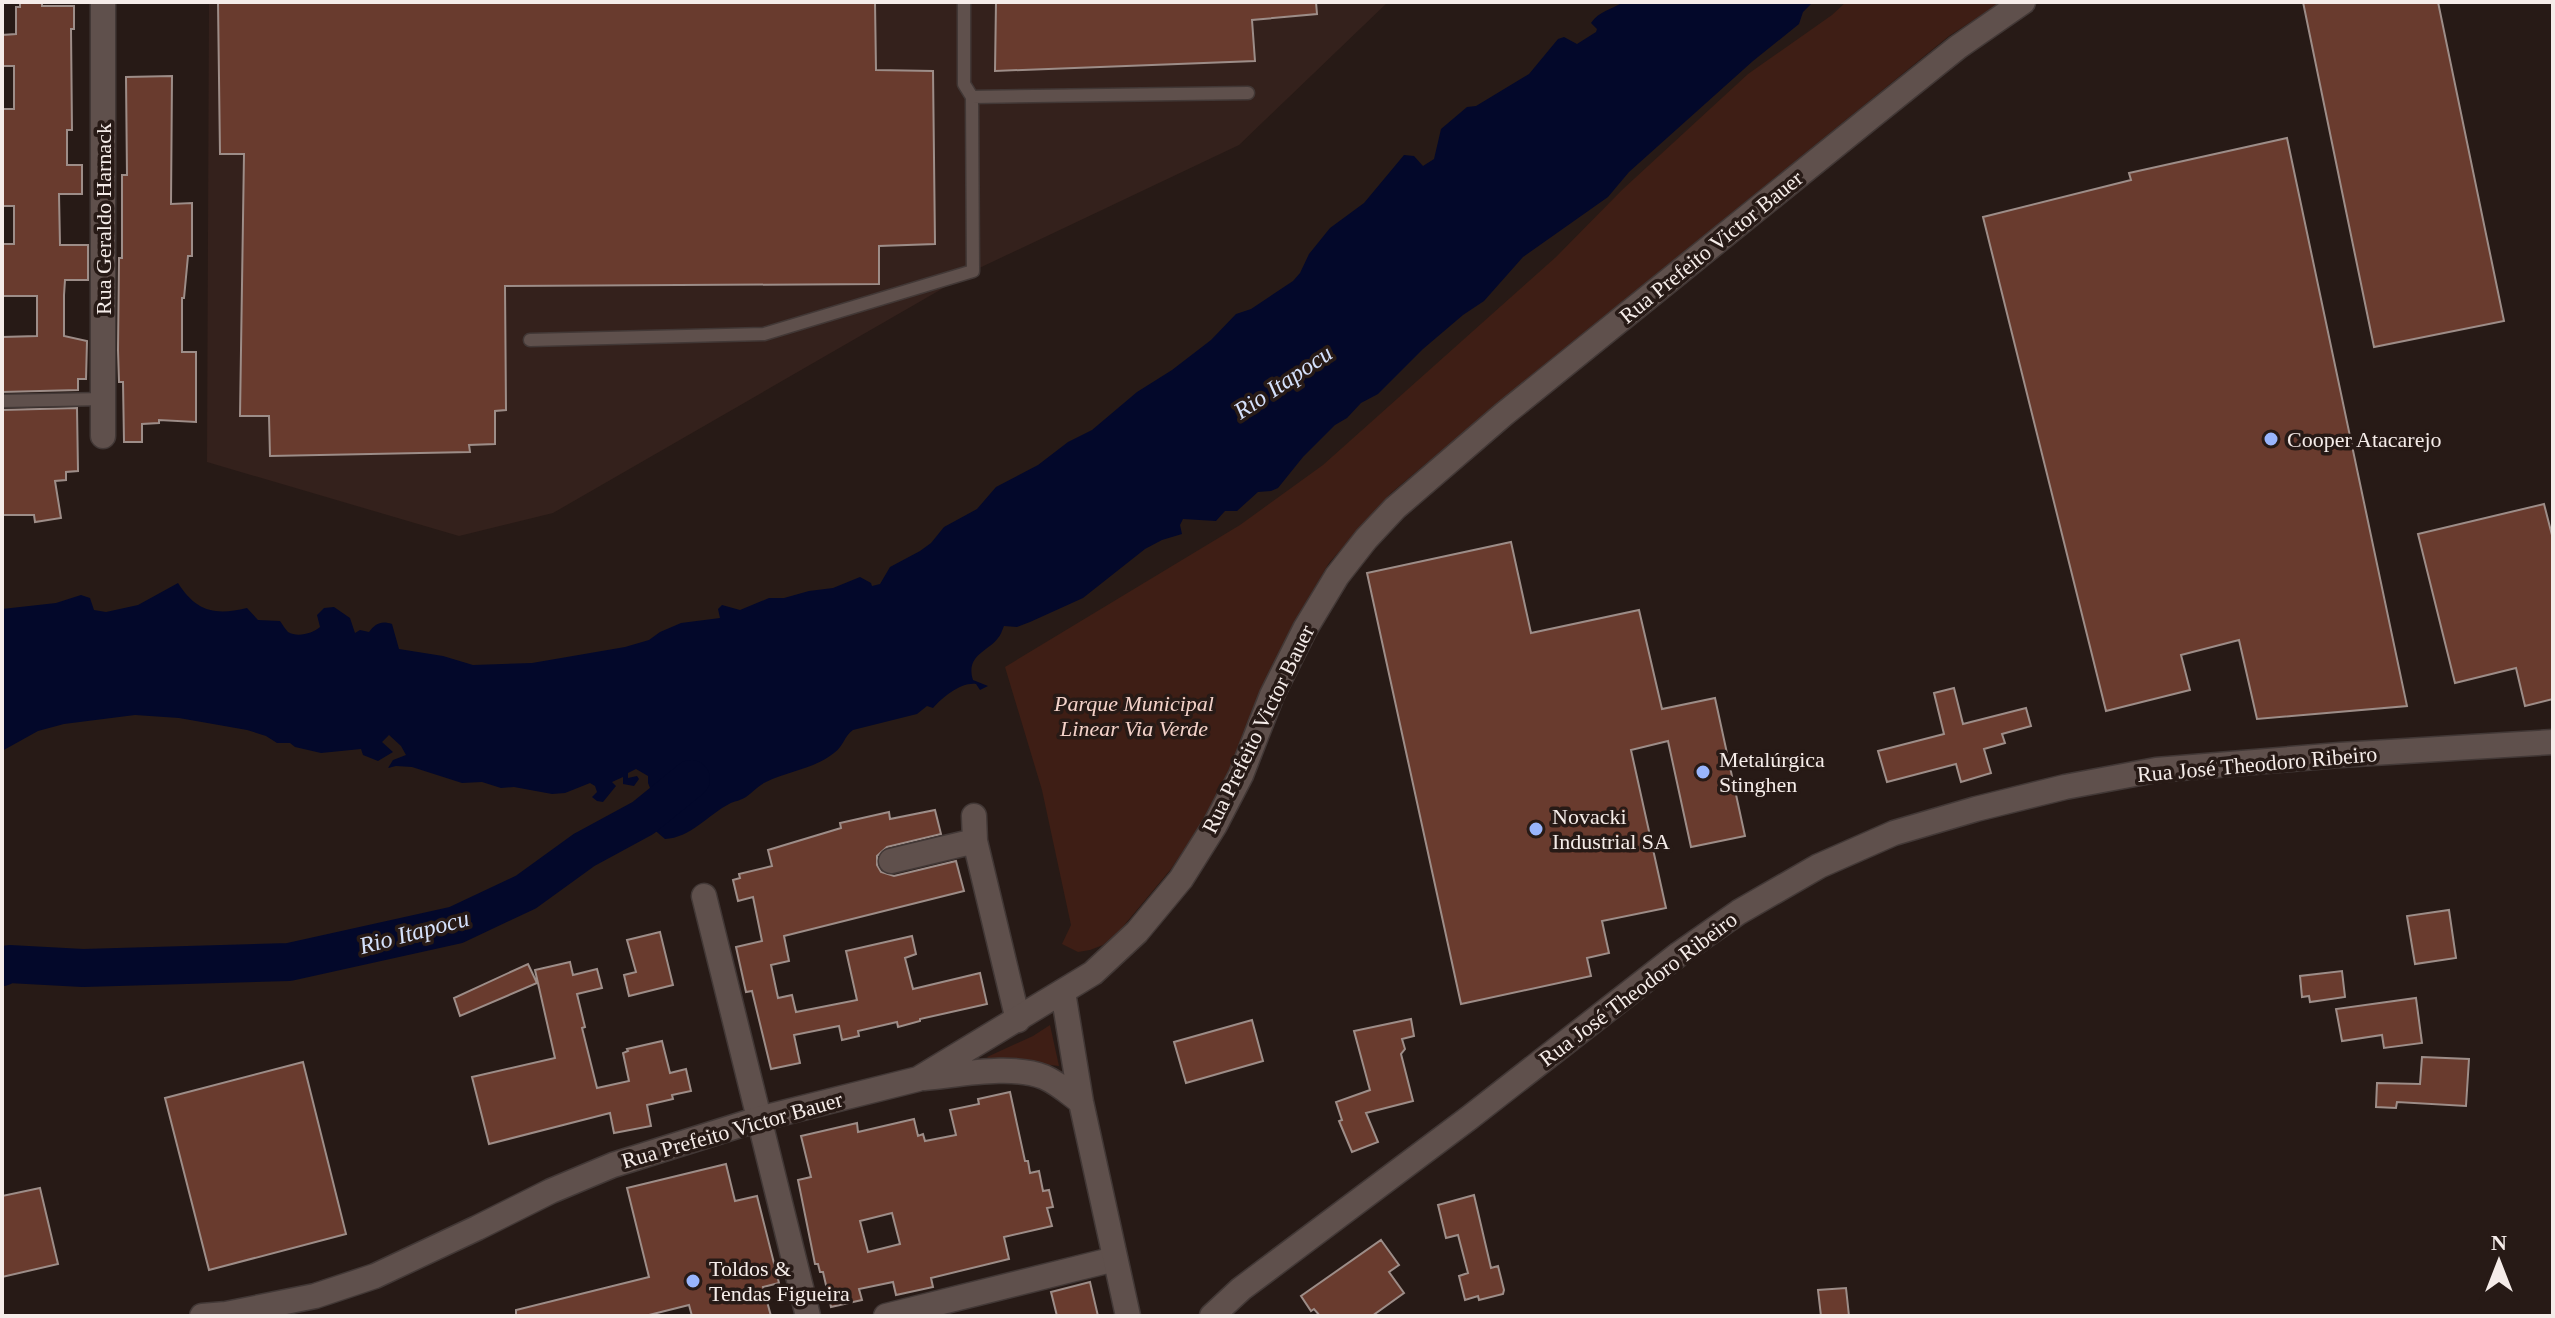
<svg xmlns="http://www.w3.org/2000/svg" width="2555" height="1318" font-family="Georgia,serif">
  <style>
    .built { fill: #34211c }
    .green { fill: #3e1e15 }
    .water { fill: #03082a }
    .lines { fill: none; stroke-linecap: round; stroke-linejoin: round }
    .river { stroke: #03082a; stroke-width: 38 }
    .building { fill: #693b2e; stroke: #9d8d88; stroke-width: 2; fill-rule: evenodd }
    .lane-casing { stroke: #423836; stroke-width: 15 }
    .street-casing { stroke: #423836; stroke-width: 27 }
    .secondary-casing { stroke: #423836; stroke-width: 27 }
    .lane { stroke: #5f504c; stroke-width: 12 }
    .street { stroke: #5f504c; stroke-width: 24 }
    .secondary { stroke: #5f504c; stroke-width: 24 }
    .poi-dot { fill: #99b5fd; stroke: #271a16; stroke-width: 3 }
    .labels { text-anchor: middle; dominant-baseline: central; stroke-width: 7; stroke-linejoin: round; paint-order: stroke }
    .street-label { font-size: 22px; fill: #f5ece9; stroke: #271a16 }
    .poi-label { font-size: 22px; fill: #f5ece9; stroke: #271a16; text-anchor: start }
    .park-label { font-size: 22px; font-style: italic; fill: #f4d2c9; stroke: #271a16 }
    .water-label { font-size: 24px; font-style: italic; fill: #d5e1fc; stroke: #271a16 }
  </style>
  <rect width="100%" height="100%" fill="#271a16"/>
  <path class="built" d="M 209,2 L 1388,2 L 1239,145 L 973,271 L 553,513 L 459,536 L 207,462 Z"/>
  <path class="green" d="M 1846,2 L 2001,2 L 1949,36 L 1499,402 L 1391,493 L 1329,563 L 1294,622 L 1263,687 L 1231,766 L 1206,816 L 1171,869 L 1121,929 L 1103,945 L 1090,950 L 1078,952 L 1062,944 L 1071,925 L 1042,790 L 1005,667 L 1240,525 L 1323,465 L 1556,257 L 1622,190 L 1748,74 L 1832,15 Z
    M 1050,1025 L 1059,1066 L 1017,1061 L 990,1061 L 987,1057 L 1033,1036 Z"/>
  <path class="water" d="M 1623,2 L 1813,2 L 1803,12 L 1799,24 L 1753,61 L 1648,155 L 1629,172 L 1608,197 L 1523,257 L 1484,301 L 1463,315 L 1423,349 L 1378,394 L 1361,403 L 1347,418 L 1335,425 L 1303,457 L 1278,488 L 1271,491 L 1258,492 L 1237,511 L 1225,511 L 1216,521 L 1183,519 L 1180,525 L 1182,534 L 1162,540 L 1145,549 L 1083,598 L 1030,622 L 1017,627 L 1004,626 C 1002,630 1001,635 998,638 C 989,651 965,655 973,680 L 988,686 L 980,690 L 976,684 C 961,682 943,697 933,708 L 927,706 L 917,714 L 853,730 C 844,736 844,746 834,753 C 814,769 788,771 766,782 C 758,786 753,792 746,797 C 740,801 734,801 729,804 C 708,815 690,838 665,839 L 651,827 L 655,800 L 648,783 L 648,776 L 636,769 L 628,773 L 628,778 L 637,776 L 639,779 L 634,786 L 623,784 L 623,777 L 612,782 L 616,786 L 603,802 L 597,801 L 592,797 L 597,792 L 595,786 L 590,783 L 565,793 L 552,794 L 514,787 L 501,788 L 482,782 L 462,783 L 412,767 L 396,766 L 388,768 L 393,760 L 406,755 L 401,746 L 389,735 L 382,742 L 393,752 L 378,761 L 363,755 L 361,749 L 321,753 L 295,747 L 290,743 L 277,743 L 266,736 L 247,730 L 179,718 L 135,715 L 64,724 L 38,731 L 2,751 L 2,609 L 56,603 L 81,595 L 90,598 L 94,610 L 106,612 L 138,605 L 178,583 C 196,611 214,616 247,608 L 258,620 L 280,621 C 283,625 285,629 288,632 C 298,638 313,633 320,627 L 317,615 L 324,608 L 334,607 L 350,618 L 355,633 L 360,630 L 369,632 C 375,624 381,620 392,624 L 399,649 L 443,656 L 473,665 L 532,663 L 625,647 L 649,640 L 660,632 L 681,623 L 720,618 L 718,609 L 722,605 L 740,610 L 769,598 L 784,598 L 809,591 L 833,588 L 860,577 L 871,583 L 872,586 L 880,584 L 890,567 L 920,551 L 931,543 L 944,527 L 977,509 L 996,487 L 1038,465 L 1068,442 L 1092,430 L 1137,392 L 1172,370 L 1211,340 L 1236,314 L 1251,309 L 1293,281 L 1300,273 L 1309,254 L 1330,228 L 1364,203 L 1404,155 L 1414,156 L 1423,166 L 1434,159 L 1441,129 L 1467,107 L 1476,106 L 1529,74 L 1558,39 L 1564,37 L 1577,44 L 1596,32 L 1597,29 L 1591,23 C 1599,11 1611,10 1623,2 Z"/>
  <g class="lines">
    <path class="river" d="M 2,967 L 9,964 L 83,968 L 289,962 L 456,925 L 526,892 L 584,850 L 643,818 L 691,779"/>
  </g>
  <path class="building" d="M 20,2 L 42,2 L 42,6 L 74,6 L 74,29 L 71,29 L 72,130 L 67,130 L 67,165 L 82,165 L 82,194 L 59,194 L 60,245 L 88,245 L 88,280 L 65,280 L 64,295 L 64,336 L 87,341 L 86,379 L 78,379 L 78,390 L 2,392 L 2,337 L 37,336 L 37,296 L 2,296 L 2,244 L 14,244 L 14,206 L 2,206 L 2,109 L 14,109 L 14,66 L 2,66 L 2,35 L 16,34 L 16,7 L 20,7 Z
    M 218,2 L 875,2 L 876,70 L 933,71 L 935,244 L 879,246 L 879,284 L 505,286 L 506,410 L 495,411 L 495,444 L 469,445 L 470,452 L 270,456 L 269,416 L 240,416 L 244,154 L 220,154 Z
    M 996,2 L 1316,2 L 1317,14 L 1252,20 L 1255,61 L 995,71 Z
    M 2303,2 L 2438,2 L 2504,321 L 2374,347 Z
    M 172,76 L 171,204 L 192,203 L 192,256 L 188,256 L 184,298 L 182,298 L 182,352 L 196,352 L 196,422 L 159,420 L 159,423 L 142,424 L 142,442 L 124,442 L 123,382 L 119,382 L 118,350 L 119,258 L 122,258 L 122,175 L 127,175 L 126,77 Z
    M 2287,138 L 2407,706 L 2257,719 L 2239,640 L 2181,655 L 2190,690 L 2106,711 L 1983,217 L 2131,180 L 2129,173 Z
    M 77,408 L 78,471 L 66,472 L 66,480 L 55,481 L 61,518 L 35,522 L 34,515 L 2,515 L 2,410 Z
    M 2544,504 L 2553,539 L 2553,699 L 2525,706 L 2516,668 L 2455,683 L 2418,534 Z
    M 1511,542 L 1531,633 L 1639,610 L 1662,709 L 1715,698 L 1745,836 L 1691,847 L 1668,741 L 1631,750 L 1666,908 L 1602,921 L 1609,953 L 1587,958 L 1591,976 L 1461,1004 L 1367,573 Z
    M 1954,688 L 1963,724 L 2026,708 L 2031,726 L 2002,734 L 2005,743 L 1984,749 L 1991,773 L 1961,782 L 1956,764 L 1887,782 L 1878,751 L 1944,734 L 1934,693 Z
    M 935,810 L 941,834 L 887,847 L 877,856 L 877,865 L 881,872 L 894,876 L 956,861 L 964,891 L 784,936 L 789,961 L 771,965 L 778,998 L 792,995 L 796,1012 L 857,1000 L 846,951 L 912,936 L 916,954 L 905,958 L 913,989 L 980,973 L 987,1004 L 920,1019 L 920,1021 L 898,1027 L 897,1022 L 858,1031 L 859,1036 L 842,1040 L 839,1026 L 794,1035 L 800,1063 L 771,1069 L 752,991 L 746,992 L 736,947 L 762,941 L 753,897 L 738,901 L 733,880 L 740,878 L 739,874 L 772,866 L 768,850 L 841,828 L 840,823 L 889,812 L 890,819 Z
    M 2449,910 L 2456,958 L 2415,964 L 2407,916 Z
    M 660,932 L 673,985 L 629,996 L 624,975 L 636,972 L 627,940 Z
    M 570,962 L 573,975 L 597,969 L 602,988 L 577,994 L 585,1027 L 582,1028 L 597,1088 L 629,1081 L 623,1053 L 628,1051 L 627,1049 L 662,1041 L 670,1073 L 686,1069 L 691,1091 L 672,1095 L 673,1099 L 647,1105 L 651,1126 L 614,1133 L 610,1113 L 489,1144 L 472,1077 L 555,1058 L 535,970 Z
    M 528,964 L 537,983 L 460,1016 L 454,998 Z
    M 2342,971 L 2345,997 L 2310,1002 L 2309,996 L 2302,997 L 2300,976 Z
    M 2416,998 L 2422,1043 L 2384,1048 L 2382,1035 L 2342,1041 L 2336,1009 Z
    M 1411,1019 L 1414,1036 L 1402,1039 L 1405,1049 L 1401,1054 L 1413,1101 L 1366,1113 L 1378,1142 L 1352,1152 L 1339,1121 L 1342,1120 L 1336,1102 L 1370,1090 L 1354,1031 Z
    M 1252,1020 L 1263,1061 L 1186,1083 L 1174,1042 Z
    M 2422,1057 L 2469,1059 L 2466,1106 L 2397,1102 L 2396,1108 L 2376,1107 L 2377,1083 L 2420,1084 Z
    M 303,1062 L 346,1234 L 209,1270 L 165,1098 Z
    M 1010,1092 L 1025,1161 L 1028,1161 L 1030,1173 L 1039,1171 L 1043,1191 L 1049,1190 L 1053,1207 L 1047,1208 L 1052,1226 L 1004,1237 L 1009,1259 L 931,1278 L 933,1287 L 896,1295 L 893,1282 L 859,1289 L 862,1300 L 831,1307 L 823,1272 L 820,1272 L 818,1264 L 815,1264 L 798,1180 L 811,1177 L 801,1136 L 857,1123 L 858,1132 L 914,1119 L 918,1136 L 923,1134 L 925,1141 L 956,1135 L 950,1110 L 979,1104 L 978,1099 ZM 892,1213 L 900,1244 L 868,1252 L 860,1221 Z
    M 726,1164 L 735,1201 L 757,1196 L 779,1283 L 763,1287 L 771,1316 L 692,1316 L 689,1305 L 645,1316 L 516,1316 L 516,1310 L 649,1277 L 627,1188 Z
    M 40,1188 L 58,1264 L 2,1277 L 2,1196 Z
    M 1474,1195 L 1491,1268 L 1498,1266 L 1504,1290 L 1503,1294 L 1479,1300 L 1478,1296 L 1465,1300 L 1459,1276 L 1468,1273 L 1458,1235 L 1446,1238 L 1438,1205 Z
    M 1381,1240 L 1399,1265 L 1389,1272 L 1404,1293 L 1372,1316 L 1320,1316 L 1314,1309 L 1311,1311 L 1301,1296 Z
    M 1090,1282 L 1098,1316 L 1057,1316 L 1051,1292 Z
    M 1846,1288 L 1849,1316 L 1821,1316 L 1818,1290 Z"/>
  <g class="lines">
    <g class="lane-casing">
      <path id="lane" d="M 964,2 L 964,84 L 972,97 L 1248,93
        M 530,340 L 764,334 L 973,271 L 972,97
        M 2,401 L 103,399"/>
    </g>
    <g class="street-casing">
      <path id="street" d="M 103,2 L 103,436
        M 974,816 L 975,841 L 1018,1020
        M 891,861 L 975,841
        M 704,896 L 808,1316
        M 886,1316 L 1115,1259"/>
    </g>
    <g class="secondary-casing">
      <path id="secondary" d="M 1063,992 L 1081,1102 L 1128,1316
        M 924,1078 C 959,1075 1012,1064 1044,1077 C 1058,1083 1069,1093 1081,1102
        M 202,1316 L 226,1314 L 315,1296 L 375,1276 L 477,1228 L 551,1191 L 613,1165 L 759,1119 L 918,1079 L 1093,973 L 1137,932 L 1181,879 L 1215,825 L 1241,775 L 1272,695 L 1305,629 L 1337,576 L 1366,539 L 1395,508 L 1504,414 L 1872,116 L 1958,47 L 2023,2
        M 1212,1316 L 1241,1289 L 1469,1118 L 1679,954 L 1739,912 L 1819,866 L 1894,833 L 1976,809 L 2065,787 L 2156,770 L 2340,755 L 2553,742"/>
    </g>
    <use href="#lane" class="lane"/>
    <use href="#street" class="street"/>
    <use href="#secondary" class="secondary"/>
  </g>
  <g class="poi-dot">
    <circle cx="2271" cy="439" r="8"/>
    <circle cx="1703" cy="772" r="8"/>
    <circle cx="1536" cy="829" r="8"/>
    <circle cx="693" cy="1281" r="8"/>
  </g>
  <g class="labels">
    <g class="street-label">
      <text transform="translate(103 219) rotate(-90)">Rua Geraldo Harnack</text>
      <text transform="translate(1711 247) rotate(-39)">Rua Prefeito Victor Bauer</text>
      <text transform="translate(1258 729) rotate(-64)">Rua Prefeito Victor Bauer</text>
      <text transform="translate(2257 764) rotate(-5)">Rua José Theodoro Ribeiro</text>
      <text transform="translate(1638 989) rotate(-37)">Rua José Theodoro Ribeiro</text>
      <text transform="translate(732 1130) rotate(-16)">Rua Prefeito Victor Bauer</text>
    </g>
    <g class="poi-label">
      <text x="2287" y="439">Cooper Atacarejo</text>
      <text x="1719" y="759">Metalúrgica<tspan x="1719" dy="25">Stinghen</tspan></text>
      <text x="1552" y="816">Novacki<tspan x="1552" dy="25">Industrial SA</tspan></text>
      <text x="709" y="1268">Toldos &amp;<tspan x="709" dy="25">Tendas Figueira</tspan></text>
    </g>
    <g class="park-label">
      <text x="1134" y="703">Parque Municipal<tspan x="1134" dy="25">Linear Via Verde</tspan></text>
    </g>
    <g class="water-label">
      <text transform="translate(1283 382) rotate(-34)">Rio Itapocu</text>
      <text transform="translate(414 932) rotate(-15)">Rio Itapocu</text>
    </g>
  </g>
  <rect width="2555" height="1318" fill="none" stroke="#f5ece9" stroke-width="8"/>
  <g transform="translate(2499 1262)" stroke="#271a16" stroke-width="6" paint-order="stroke">
  <path d="M0-6L14 30L0 20L-14 30Z" fill="#f5ece9"/>
  <text y="-12" font-size="22" font-weight="bold" text-anchor="middle" fill="#f5ece9">N</text>
  </g>
</svg>
